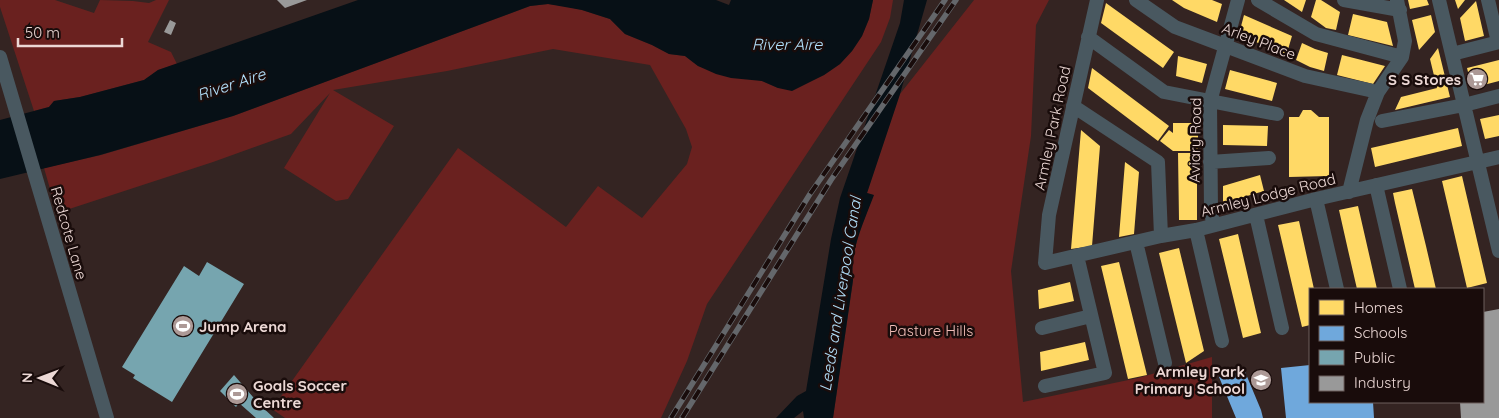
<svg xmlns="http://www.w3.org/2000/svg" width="1499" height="418" font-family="Quicksand,sans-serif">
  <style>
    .green { fill: #6a211f }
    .water { fill: #071016 }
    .homes { fill: #ffd966 }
    .schools { fill: #6fa8dc }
    .public { fill: #76a5af }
    .industry { fill: #999 }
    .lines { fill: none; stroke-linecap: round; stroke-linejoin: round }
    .minor { stroke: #495860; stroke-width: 14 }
    .rail-casing { stroke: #64676b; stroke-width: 5.5 }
    .rail { stroke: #190c0b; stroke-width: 4; stroke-dasharray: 11; stroke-linecap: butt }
    .labels { text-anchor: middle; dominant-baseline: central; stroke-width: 5; stroke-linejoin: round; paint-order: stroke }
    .street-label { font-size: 15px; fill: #ecd8d5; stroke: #190c0b }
    .poi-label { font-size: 15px; font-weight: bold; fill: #ecd8d5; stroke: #190c0b; text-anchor: end }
    .park-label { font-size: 15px; fill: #f1bdb7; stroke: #190c0b }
    .water-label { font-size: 16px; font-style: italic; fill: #b3e1fc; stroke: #190c0b }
  </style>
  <rect width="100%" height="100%" fill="#342422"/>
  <path class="green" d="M 0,0 L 55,0 L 94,13 L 100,0 L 133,1 L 149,3 L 156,0 L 169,0 L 148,42 L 171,52 L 177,64 L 158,70 L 144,80 L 80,97 L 54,101 L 49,107 L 34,111 L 0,7 Z
    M 873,0 L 893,0 L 890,18 L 881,42 L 707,304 L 687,361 L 661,418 L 285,418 L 272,409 L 458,148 L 566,227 L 598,186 L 642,218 L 687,164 L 692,147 L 686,129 L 650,65 L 553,49 L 447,71 L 333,90 L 394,126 L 348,199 L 336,201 L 284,168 L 330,93 L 291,134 L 213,162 L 57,213 L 44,168 L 101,155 L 233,116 L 530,6 L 548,4 L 565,6 L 582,10 L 610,19 L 625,34 L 652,45 L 669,54 L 685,56 L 698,66 L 762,81 L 778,88 L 813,80 L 824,75 L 840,64 L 852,51 L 862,36 L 869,19 Z
    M 974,0 L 1049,0 L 1036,25 L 1031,136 L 1011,271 L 1023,402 L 1138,378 L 1212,357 L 1212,418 L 833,418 L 853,281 C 849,252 864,222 873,195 L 867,193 L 900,94 Z"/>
  <path class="water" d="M 358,0 L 716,0 L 729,5 L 731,0 L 873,0 L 869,19 L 862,36 L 852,51 L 840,64 L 824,75 L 792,91 L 778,88 L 762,81 L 731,78 L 716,74 L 698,66 L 685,56 L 669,54 L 652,45 L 625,34 L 610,19 L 582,10 L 548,4 L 530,6 L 233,116 L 100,155 L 0,179 L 0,120 L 49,107 L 54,101 L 80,97 L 144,80 L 158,70 Z
    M 904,0 L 927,0 L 900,94 L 867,193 L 874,195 C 864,222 849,251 853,280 L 833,418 L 804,418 L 803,411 L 794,418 L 776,418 L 797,396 L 806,391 L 831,239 L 840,198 L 900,23 Z"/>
  <path class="homes" d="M 1172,0 L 1212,0 L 1222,4 L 1217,22 L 1184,8 Z
    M 1284,0 L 1306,0 L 1302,12 Z
    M 1316,0 L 1321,0 L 1340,12 L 1336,30 L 1326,28 L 1311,17 Z
    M 1408,0 L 1427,0 L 1429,5 L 1410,9 Z
    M 1455,0 L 1465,0 L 1458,9 Z
    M 1476,1 L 1484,36 L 1465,41 L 1460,18 Z
    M 1106,3 L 1174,52 L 1163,68 L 1101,23 Z
    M 1353,14 L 1387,22 L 1393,46 L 1348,35 Z
    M 1244,15 L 1292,36 L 1286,56 L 1239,34 Z
    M 1431,15 L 1435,32 L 1419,50 L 1412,20 Z
    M 1302,43 L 1315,49 L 1328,53 L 1324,71 L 1310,67 L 1296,60 Z
    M 1438,48 L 1450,97 L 1395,110 L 1401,97 L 1437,88 L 1430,59 Z
    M 1342,55 L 1385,66 L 1373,84 L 1337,75 Z
    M 1178,56 L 1207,64 L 1202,83 L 1176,76 Z
    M 1499,60 L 1499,81 L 1472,88 L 1467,68 Z
    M 1092,68 L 1169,126 L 1158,141 L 1088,88 Z
    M 1230,70 L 1277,83 L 1272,101 L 1225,89 Z
    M 1303,110 L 1311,110 L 1319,117 L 1329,117 L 1329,176 L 1289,177 L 1289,117 L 1299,117 Z
    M 1499,115 L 1499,136 L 1485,139 L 1480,119 Z
    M 1173,123 L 1198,123 L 1198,151 L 1173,151 L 1160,141 L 1169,130 L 1173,133 Z
    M 1223,125 L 1268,126 L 1267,146 L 1223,145 Z
    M 1458,128 L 1462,146 L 1375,167 L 1371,148 Z
    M 1081,130 L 1100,146 L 1092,246 L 1071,249 Z
    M 1178,153 L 1197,153 L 1197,220 L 1179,220 Z
    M 1125,162 L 1139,172 L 1134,234 L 1119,237 Z
    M 1260,175 L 1264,191 L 1223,203 L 1223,186 Z
    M 1462,176 L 1487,283 L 1467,288 L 1442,181 Z
    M 1412,189 L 1426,246 L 1436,289 L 1415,289 L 1395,203 L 1393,193 Z
    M 1358,206 L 1361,219 L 1377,289 L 1357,289 L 1348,250 L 1339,210 Z
    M 1299,221 L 1314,289 L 1310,289 L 1310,325 L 1302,327 L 1278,225 Z
    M 1238,234 L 1261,333 L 1243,338 L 1219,239 Z
    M 1179,248 L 1204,351 L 1186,363 L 1159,253 Z
    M 1119,262 L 1147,375 L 1128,379 L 1101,266 Z
    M 1070,282 L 1074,301 L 1039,309 L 1038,290 Z
    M 1085,342 L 1089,360 L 1041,371 L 1040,352 Z"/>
  <path class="schools" d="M 1310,365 L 1310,402 L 1373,402 L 1374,418 L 1286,418 L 1281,368 Z
    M 1243,367 L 1261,410 L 1263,418 L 1236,418 L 1219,377 Z"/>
  <path class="public" d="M 207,262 L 244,284 L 172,402 L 133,378 L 135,375 L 122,367 L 184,266 L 199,276 Z
    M 234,375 L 260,405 L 274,418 L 256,418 L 239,403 L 236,407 L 220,391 Z"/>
  <path class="industry" d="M 277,0 L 307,0 L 285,8 Z
    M 170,20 L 176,23 L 171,35 L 164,32 Z
    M 1499,309 L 1499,418 L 1461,418 L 1460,402 L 1483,402 L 1483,312 Z"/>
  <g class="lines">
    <path class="minor" d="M 1097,0 L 1049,215 L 1045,263 L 1161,236 L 1196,230 L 1316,199 L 1499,157
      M 1136,0 L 1175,27 L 1305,76 L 1378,92
      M 1258,0 L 1316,34 L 1402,57
      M 1344,0 L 1400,10
      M 1439,0 L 1499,251
      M 1488,0 L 1498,42
      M 1088,37 L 1164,92 L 1277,114
      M 1452,54 L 1499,42
      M 0,57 L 107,418
      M 1073,106 L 1158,162 L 1161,236
      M 1382,121 L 1464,105 L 1499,96
      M 1210,162 L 1269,158
      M 1376,185 L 1400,289
      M 1349,192 L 1367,120 L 1378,92 L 1402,57 L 1405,41 L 1397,0
      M 1316,199 L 1337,289
      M 1256,215 L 1282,328
      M 1213,224 L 1211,211 L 1210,102 L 1238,0
      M 1196,230 L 1222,341
      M 1136,242 L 1165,363
      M 1042,328 L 1091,316
      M 1045,386 L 1105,373 L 1077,256"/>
    <g class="rail-casing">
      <path id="rail" d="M 671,418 L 810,194 L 945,0
        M 682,418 L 831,180 L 956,0"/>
    </g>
    <use href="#rail" class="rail"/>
  </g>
  <defs>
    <g id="supermarket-disc" transform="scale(1.125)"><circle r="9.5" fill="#ac9996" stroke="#190c0b"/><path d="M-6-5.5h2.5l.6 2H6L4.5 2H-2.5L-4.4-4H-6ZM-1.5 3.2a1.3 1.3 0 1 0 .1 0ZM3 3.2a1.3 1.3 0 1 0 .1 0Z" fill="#fff"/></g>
    <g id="stadium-disc" transform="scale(1.125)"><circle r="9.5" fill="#ac9996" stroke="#190c0b"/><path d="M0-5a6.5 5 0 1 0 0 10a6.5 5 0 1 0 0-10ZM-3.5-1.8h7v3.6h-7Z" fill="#fff"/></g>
    <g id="school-disc" transform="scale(1.125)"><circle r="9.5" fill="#ac9996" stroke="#190c0b"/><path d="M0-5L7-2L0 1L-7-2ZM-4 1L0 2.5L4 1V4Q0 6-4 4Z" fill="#fff"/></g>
  </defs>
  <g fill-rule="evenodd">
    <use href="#supermarket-disc" x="1477" y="79"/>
    <use href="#stadium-disc" x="183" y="326"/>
    <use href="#school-disc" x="1261" y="380"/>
    <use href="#stadium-disc" x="237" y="394"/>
  </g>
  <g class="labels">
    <g class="street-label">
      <text transform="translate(1259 41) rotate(21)">Arley Place</text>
      <text transform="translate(1052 128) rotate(-78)">Armley Park Road</text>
      <text transform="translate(1195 140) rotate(-89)">Aviary Road</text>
      <text transform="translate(1268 195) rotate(-14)">Armley Lodge Road</text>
      <text transform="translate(69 233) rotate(74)">Redcote Lane</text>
    </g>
    <g class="poi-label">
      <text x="1461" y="79">S S Stores</text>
      <text x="199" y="326" text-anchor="start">Jump Arena</text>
      <text x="1245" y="371">Armley Park<tspan x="1245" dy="17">Primary School</tspan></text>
      <text x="253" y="385" text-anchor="start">Goals Soccer<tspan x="253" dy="17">Centre</tspan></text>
    </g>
    <g class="park-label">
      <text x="931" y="330">Pasture Hills</text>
    </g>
    <g class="water-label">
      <text x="787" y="44">River Aire</text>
      <text transform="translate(231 84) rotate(-18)">River Aire</text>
      <text transform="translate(840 294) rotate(-81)">Leeds and Liverpool Canal</text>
    </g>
  </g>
  <rect x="1309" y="288" width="175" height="115" fill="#190c0b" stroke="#6d5e5c"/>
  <rect x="1319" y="300" width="25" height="15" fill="#ffd966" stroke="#6d5e5c"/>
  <text x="1354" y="313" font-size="15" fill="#ecd8d5">Homes</text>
  <rect x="1319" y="326" width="25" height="15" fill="#6fa8dc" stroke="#6d5e5c"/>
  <text x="1354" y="338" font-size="15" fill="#ecd8d5">Schools</text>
  <rect x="1319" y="350" width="25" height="15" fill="#76a5af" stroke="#6d5e5c"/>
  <text x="1354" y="363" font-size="15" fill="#ecd8d5">Public</text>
  <rect x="1319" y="376" width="25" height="15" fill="#999999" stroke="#6d5e5c"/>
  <text x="1354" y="388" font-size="15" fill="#ecd8d5">Industry</text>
  <g transform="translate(40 378) rotate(271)" stroke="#190c0b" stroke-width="4" paint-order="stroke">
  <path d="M0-4L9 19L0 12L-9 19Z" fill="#ecd8d5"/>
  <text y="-8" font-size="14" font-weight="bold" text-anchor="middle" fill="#ecd8d5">N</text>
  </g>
  <path d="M18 38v8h104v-8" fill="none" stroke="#ecd8d5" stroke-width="2.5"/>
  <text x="25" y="38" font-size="15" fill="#ecd8d5" stroke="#190c0b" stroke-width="4" paint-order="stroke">50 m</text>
</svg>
